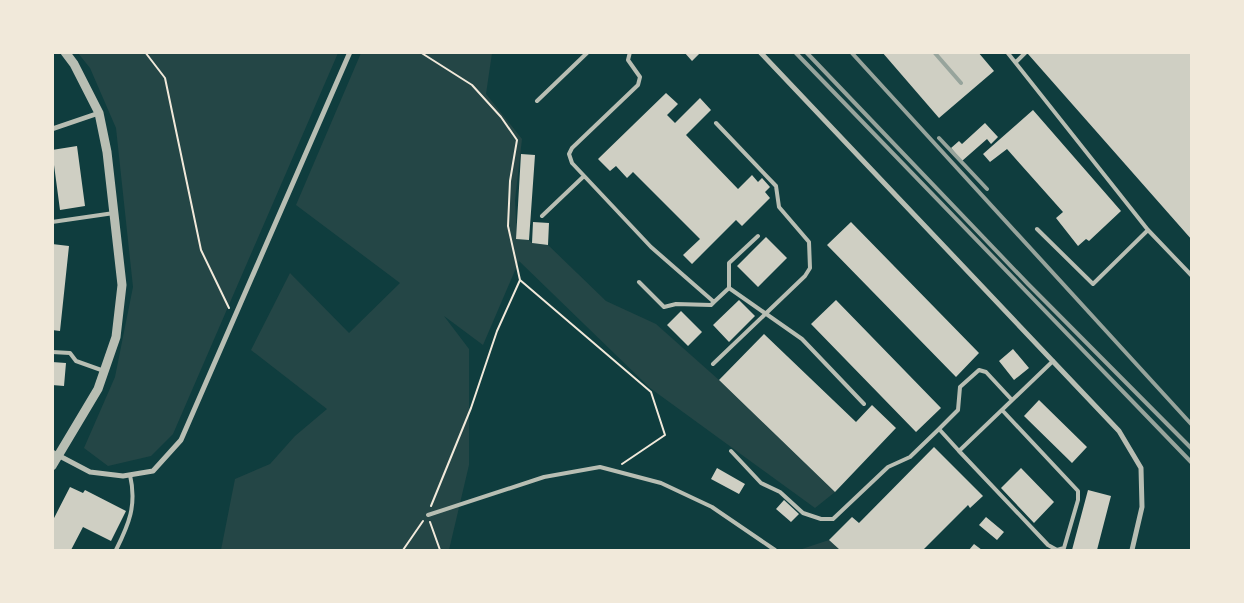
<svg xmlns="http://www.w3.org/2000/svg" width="1244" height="603" font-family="'IBM Plex Sans',sans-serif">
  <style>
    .green { fill: #244646 }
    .building { fill: #cfcfc3 }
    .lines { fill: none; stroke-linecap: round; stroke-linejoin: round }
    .path { stroke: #f1e9da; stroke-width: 2 }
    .service { stroke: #b8beb3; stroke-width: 4 }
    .minor { stroke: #b8beb3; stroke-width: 5 }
    .tertiary { stroke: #b8beb3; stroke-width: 9 }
    .rail { stroke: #97a49c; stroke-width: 4 }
  </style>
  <rect width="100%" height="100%" fill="#0f3d3e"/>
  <path class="green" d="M 78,53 L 338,53 L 173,434 L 151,456 L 108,466 L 84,448 L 115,377 L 133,287 L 116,128 L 90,68 Z
    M 361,53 L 492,53 L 486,94 L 522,139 L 515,200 L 517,239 L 529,240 L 532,243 L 548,245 L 606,301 L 656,324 L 719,380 L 835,492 L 815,508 L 650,388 L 519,261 L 483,345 L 444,316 L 469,349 L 469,465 L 449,550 L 221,550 L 235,479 L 270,464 L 295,436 L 327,409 L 251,350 L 290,273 L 349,333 L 400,283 L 296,205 Z
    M 829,540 L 840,550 L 799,550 Z"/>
  <path class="building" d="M 684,52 L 701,52 L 692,61 Z
    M 882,52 L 978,52 L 994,71 L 939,118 Z
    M 1030,52 L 1192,52 L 1192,240 L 1028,54 Z
    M 666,93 L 678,104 L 667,115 L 675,123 L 700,98 L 711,110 L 686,135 L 738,189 L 752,175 L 758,182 L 762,178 L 770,187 L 765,192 L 770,198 L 742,226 L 736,220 L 692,264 L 683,255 L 700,239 L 633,172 L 627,178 L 616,166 L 610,171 L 598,159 Z
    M 1033,110 L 1121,211 L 1089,241 L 1086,239 L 1078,246 L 1056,218 L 1063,212 L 1007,149 L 990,162 L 983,154 Z
    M 985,123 L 998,137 L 991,144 L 987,139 L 962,161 L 951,148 L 959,141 L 962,144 Z
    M 77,146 L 85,206 L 60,210 L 52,150 Z
    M 521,154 L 535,155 L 529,240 L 516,239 Z
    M 533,222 L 549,223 L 548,245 L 532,243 Z
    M 851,222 L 979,353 L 956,377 L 827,245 Z
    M 766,237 L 787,258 L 758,287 L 737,266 Z
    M 52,244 L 69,246 L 60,331 L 52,330 Z
    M 739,300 L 755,316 L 729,342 L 713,325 Z
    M 836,300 L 941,408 L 916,432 L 811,324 Z
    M 681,311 L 702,332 L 688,346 L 667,325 Z
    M 764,334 L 856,422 L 872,405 L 896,428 L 835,492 L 719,380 Z
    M 1013,349 L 1029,368 L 1014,380 L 999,361 Z
    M 52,362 L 66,363 L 64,386 L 52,385 Z
    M 1039,400 L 1087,447 L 1072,463 L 1024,416 Z
    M 934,447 L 983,496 L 970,508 L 968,505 L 923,550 L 840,550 L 829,540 L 852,517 L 859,523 Z
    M 717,468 L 745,484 L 739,494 L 711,479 Z
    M 1021,468 L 1054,502 L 1034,523 L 1001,488 Z
    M 70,487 L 83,493 L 85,490 L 126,511 L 111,541 L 83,527 L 71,550 L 52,550 L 52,522 Z
    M 1088,490 L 1111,496 L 1097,550 L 1072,550 Z
    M 784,500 L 799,514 L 791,522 L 776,509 Z
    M 986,517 L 1004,532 L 997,540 L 979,525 Z
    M 974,544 L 982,550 L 969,550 Z"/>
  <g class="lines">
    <path class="path" d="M 145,52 L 165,78 L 201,250 L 229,308
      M 420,52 L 472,85 L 501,117 L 517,140 L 510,181 L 508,226 L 520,280 L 497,331 L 471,408 L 431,506
      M 520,280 L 651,392 L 665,435 L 622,464
      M 430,522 L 440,550
      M 403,550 L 423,521"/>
    <path class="service" d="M 630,52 L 628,60 L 640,77 L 638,85 L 572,148 L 569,154 L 572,163 L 651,247 L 714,302 L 729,288 L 802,339 L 864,404
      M 1007,52 L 1148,230 L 1192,276
      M 1016,62 L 1026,52
      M 537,101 L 588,52
      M 542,216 L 584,176
      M 52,222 L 114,213
      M 1037,229 L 1093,284 L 1148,230
      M 639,282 L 664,307 L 676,304 L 711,305 L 714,302
      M 729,288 L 729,263 L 758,236
      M 52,352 L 70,353 L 76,361 L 104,371
      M 713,364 L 805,276 L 810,268 L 809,242 L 779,207 L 776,186 L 716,123
      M 939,429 L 958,410 L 960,387 L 979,370 L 986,372 L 1012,400
      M 731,451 L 761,483 L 780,492 L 803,513 L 821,519 L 833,519 L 888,467 L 910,457 L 939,429 L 959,451 L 1053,361
      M 959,451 L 1048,545 L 1057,550 L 1064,548 L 1078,500 L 1078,491 L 1002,410
      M 428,515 L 544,477 L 600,467 L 661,483 L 712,507 L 775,550
      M 116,550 C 129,524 137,505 130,475"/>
    <path class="minor" d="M 760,52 L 1119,431 L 1141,468 L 1142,507 L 1132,550
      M 52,129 L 99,113
      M 52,452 L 90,472 L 123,476 L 153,471 L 181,440 L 350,52"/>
    <path class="tertiary" d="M 52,466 L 98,389 L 116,337 L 122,285 L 107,152 L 99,113 L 74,64 L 65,52"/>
    <path class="rail" d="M 795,52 L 1192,463
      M 806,52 L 1028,284 L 1192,449
      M 851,52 L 1192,425
      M 934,52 L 961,83
      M 939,138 L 987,189"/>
  </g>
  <rect width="1244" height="603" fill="none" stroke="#f1e9da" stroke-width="108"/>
</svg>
